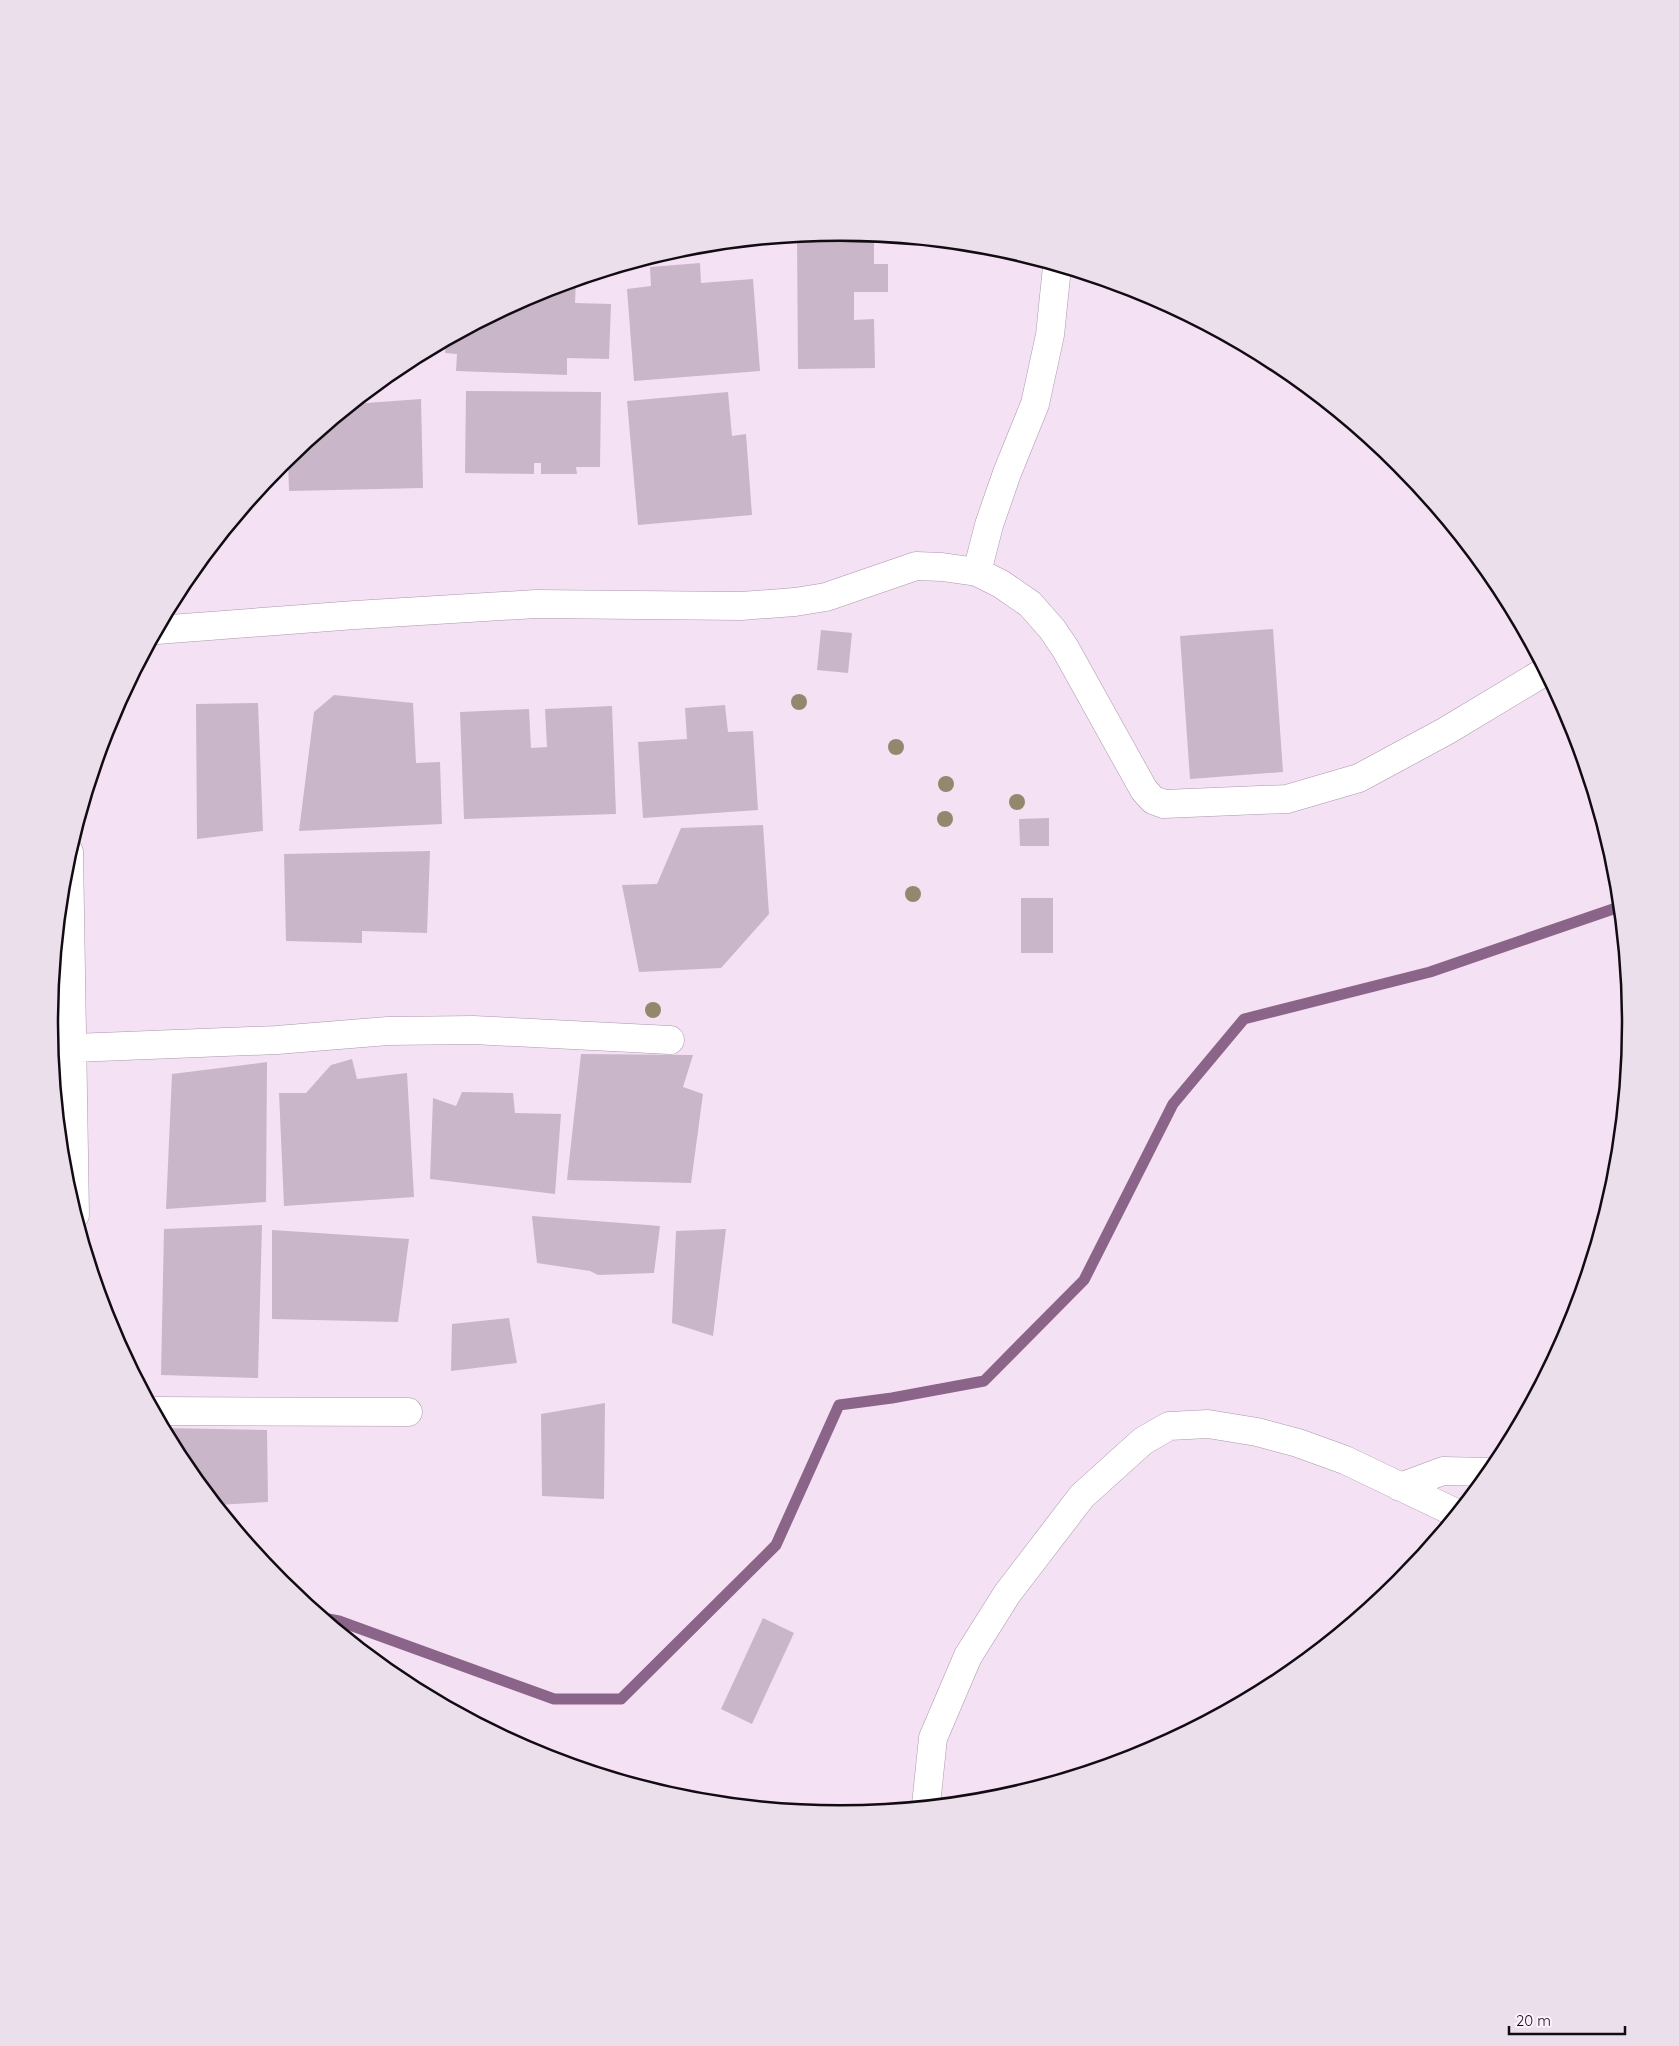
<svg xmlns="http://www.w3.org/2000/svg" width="1679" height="2046" font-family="Quicksand,sans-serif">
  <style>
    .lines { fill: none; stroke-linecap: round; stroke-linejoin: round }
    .stream { stroke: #8b648a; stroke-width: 11 }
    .building { fill: #cab6c9 }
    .minor-casing { stroke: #aa97aa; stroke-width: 29 }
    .minor { stroke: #fff; stroke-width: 28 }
    .tree { fill: #93876e }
    .rim { fill: none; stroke: #120c12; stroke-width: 2.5 }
  </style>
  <rect width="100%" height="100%" fill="#f5e1f4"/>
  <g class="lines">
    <path class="stream" d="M 323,1618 L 339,1621 L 554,1699 L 621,1699 L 776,1545 L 839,1405 L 892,1398 L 984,1381 L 1084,1280 L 1173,1104 L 1244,1019 L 1430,972 L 1619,907"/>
  </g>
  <path class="building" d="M 840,232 L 874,236 L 874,264 L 888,264 L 888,292 L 854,292 L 854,320 L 874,319 L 875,368 L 798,369 L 797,236 Z
    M 700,263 L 701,283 L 753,279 L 760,371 L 634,381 L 627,289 L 651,286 L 650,267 Z
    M 576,281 L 575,303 L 611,304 L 609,359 L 567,358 L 567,375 L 456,371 L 457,354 L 445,353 L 446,341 L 537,292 Z
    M 466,391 L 601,392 L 600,467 L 576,467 L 577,474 L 541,474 L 541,463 L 534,463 L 534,474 L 465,473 Z
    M 728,392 L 732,436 L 746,434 L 752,515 L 638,525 L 627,401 Z
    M 421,399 L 423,488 L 289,491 L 288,458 L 353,404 Z
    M 1273,629 L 1283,772 L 1190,779 L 1180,636 Z
    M 821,630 L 852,633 L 848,673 L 817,670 Z
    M 334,695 L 413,703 L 416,763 L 440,762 L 442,824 L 299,831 L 314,712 Z
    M 258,703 L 263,831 L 197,839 L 196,704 Z
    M 725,705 L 728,732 L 753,731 L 758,810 L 643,818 L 638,742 L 687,739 L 685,708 Z
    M 612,706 L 616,814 L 464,819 L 460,712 L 529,709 L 531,748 L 547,747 L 545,709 Z
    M 1049,818 L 1049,846 L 1020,846 L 1019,819 Z
    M 763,825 L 769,914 L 721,968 L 639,972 L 622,885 L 657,884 L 681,828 Z
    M 430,851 L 427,933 L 362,931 L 362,943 L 286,941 L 284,854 Z
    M 1021,898 L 1053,898 L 1053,953 L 1021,953 Z
    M 581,1054 L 693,1055 L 683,1087 L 703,1094 L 691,1183 L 567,1180 Z
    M 352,1059 L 357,1079 L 407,1073 L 414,1197 L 284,1206 L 279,1093 L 306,1093 L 331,1065 Z
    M 267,1062 L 266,1202 L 166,1209 L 172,1074 Z
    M 462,1092 L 513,1093 L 515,1113 L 561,1114 L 555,1194 L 430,1179 L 433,1098 L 456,1106 Z
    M 532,1216 L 660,1226 L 654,1273 L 598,1275 L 590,1271 L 537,1263 Z
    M 262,1225 L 258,1378 L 161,1375 L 164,1229 Z
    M 726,1229 L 713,1336 L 672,1323 L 676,1231 Z
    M 272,1230 L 409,1239 L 398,1322 L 272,1319 Z
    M 509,1318 L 517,1363 L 451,1371 L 452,1324 Z
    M 605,1403 L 604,1499 L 542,1496 L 541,1414 Z
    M 163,1428 L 267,1430 L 268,1502 L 217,1505 L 182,1462 Z
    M 763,1618 L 794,1633 L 752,1724 L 721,1709 Z"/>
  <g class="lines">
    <g class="minor-casing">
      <path id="minor" d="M 977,572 L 989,525 L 1007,473 L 1035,404 L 1050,335 L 1057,267
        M 157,630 L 355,615 L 536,604 L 741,606 L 795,602 L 826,597 L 916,566 L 942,567 L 977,572 L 1001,584 L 1030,604 L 1052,629 L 1065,648 L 1144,790 L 1153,800 L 1164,804 L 1287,799 L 1359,778 L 1446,731 L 1544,672
        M 69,852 L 75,1215
        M 74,1048 L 277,1040 L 388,1031 L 473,1030 L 670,1040
        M 155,1411 L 408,1412
        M 1400,1487 L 1443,1471 L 1489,1472
        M 926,1805 L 933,1738 L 968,1656 L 1007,1594 L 1082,1496 L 1143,1441 L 1169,1426 L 1208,1424 L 1257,1432 L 1298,1443 L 1345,1460 L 1456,1513"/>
    </g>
    <use href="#minor" class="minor"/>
  </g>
  <g class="tree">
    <circle cx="799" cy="702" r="8"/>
    <circle cx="896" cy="747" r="8"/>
    <circle cx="946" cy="784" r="8"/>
    <circle cx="1017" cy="802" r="8"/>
    <circle cx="945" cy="819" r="8"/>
    <circle cx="913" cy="894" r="8"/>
    <circle cx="653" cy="1010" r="8"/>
  </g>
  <path d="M0 0H1679V2046H0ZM58 1023a782 782 0 1 1 1564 0a782 782 0 1 1-1564 0Z" fill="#eadfea" fill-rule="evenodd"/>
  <path class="rim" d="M58 1023a782 782 0 1 1 1564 0a782 782 0 1 1-1564 0Z"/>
  <path d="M1509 2026v8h116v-8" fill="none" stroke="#120c12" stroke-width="2.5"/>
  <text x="1516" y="2026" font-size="15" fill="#120c12" stroke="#fdf1fd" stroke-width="4" paint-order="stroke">20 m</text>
</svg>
